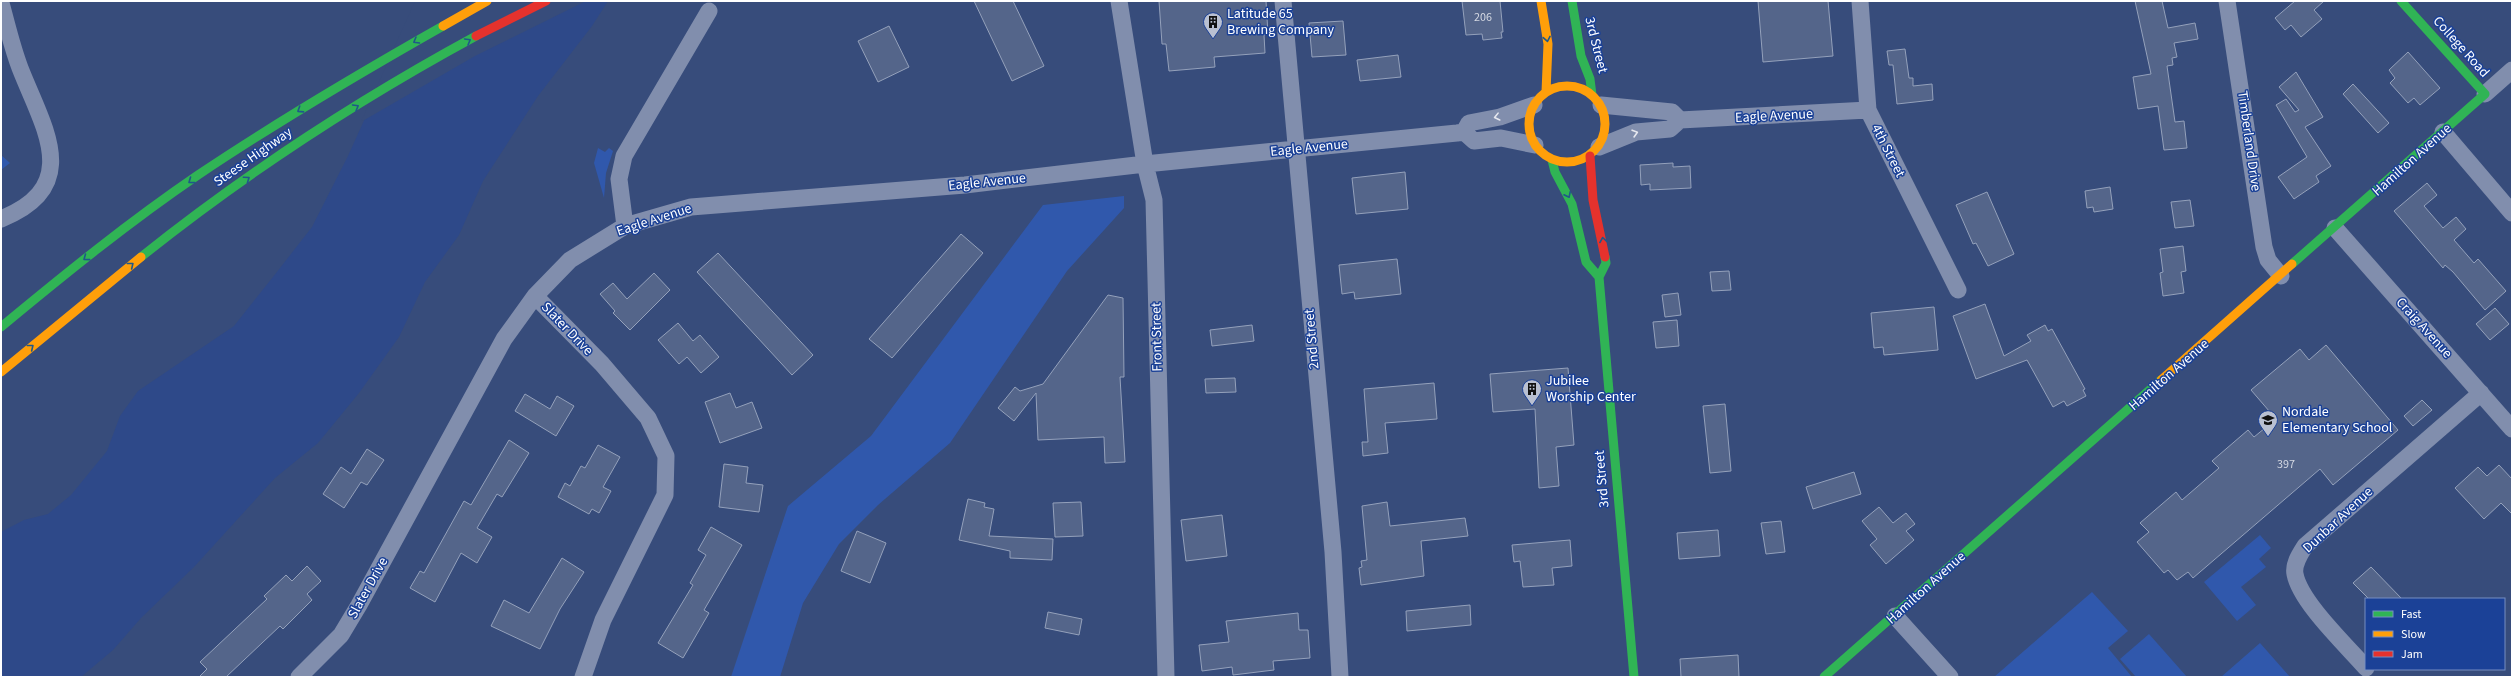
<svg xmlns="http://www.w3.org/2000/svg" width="2513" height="678" font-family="'Source Sans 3',sans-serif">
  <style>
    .green { fill: #3058ac }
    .water { fill: #2e4989 }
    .pier { fill: #374c7b }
    .building { fill: #54658a; stroke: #94a1bb }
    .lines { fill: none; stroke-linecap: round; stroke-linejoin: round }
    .street { stroke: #818ead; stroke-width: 17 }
    .fast { stroke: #30b455; stroke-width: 9 }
    .slow { stroke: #ff9f0a; stroke-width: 9 }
    .jam { stroke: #e5322d; stroke-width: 9 }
    .oneway { stroke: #1f588a }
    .oneway2 { stroke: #e6e8ef }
    .labels { text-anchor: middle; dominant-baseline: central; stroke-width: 3; stroke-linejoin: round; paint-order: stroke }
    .number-label { font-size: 12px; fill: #d4d8e2 }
    .poi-label { font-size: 14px; fill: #fff; stroke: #1b4197; text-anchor: start }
    .street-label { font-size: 14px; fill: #fff; stroke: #1b4197 }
  </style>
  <rect width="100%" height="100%" fill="#374c7b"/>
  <path class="green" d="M 598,148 L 605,152 L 609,148 L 613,151 L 606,173 L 604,198 L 594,163 Z
    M 1,155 L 10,163 L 1,170 Z
    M 1124,196 L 1124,208 L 1067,271 L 950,443 L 878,505 L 839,544 L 803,603 L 780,677 L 731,677 L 788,506 L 871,436 L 1043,205 Z
    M 2260,535 L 2271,548 L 2259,559 L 2266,567 L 2241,587 L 2256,605 L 2237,621 L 2204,582 Z
    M 2092,592 L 2128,631 L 2108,648 L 2132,677 L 1994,677 Z
    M 2149,634 L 2187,677 L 2136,677 L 2120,659 Z
    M 2260,643 L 2290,677 L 2221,677 Z"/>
  <path class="water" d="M 418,1 L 608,1 L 592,26 L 538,96 L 483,181 L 459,235 L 425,282 L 399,337 L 359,393 L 318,443 L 275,478 L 194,567 L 141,618 L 113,650 L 81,677 L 1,677 L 1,532 L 24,520 L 48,514 L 71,495 L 107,451 L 120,416 L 138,391 L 234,326 L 273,277 L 312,227 L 348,156 Z"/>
  <path class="pier" d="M 415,1 L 586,1 L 475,56 L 361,122 Z"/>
  <path class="building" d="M 974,1 L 1013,1 L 1044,66 L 1012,81 Z
    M 1159,1 L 1266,1 L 1268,34 L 1264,35 L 1265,53 L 1214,57 L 1215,67 L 1169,71 L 1166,44 L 1162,44 Z
    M 1462,1 L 1500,1 L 1503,32 L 1501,32 L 1502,38 L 1483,40 L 1482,34 L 1466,35 Z
    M 1758,1 L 1828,1 L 1833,56 L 1763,62 Z
    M 2135,1 L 2162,1 L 2168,28 L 2195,23 L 2198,39 L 2174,43 L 2177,57 L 2172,58 L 2173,65 L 2167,66 L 2175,122 L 2184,121 L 2187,148 L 2164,150 L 2158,106 L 2138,109 L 2133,77 L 2151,74 Z
    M 2295,1 L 2324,1 L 2314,10 L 2322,19 L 2301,37 L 2291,25 L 2285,30 L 2275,18 Z
    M 1343,21 L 1346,55 L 1312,57 L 1309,23 Z
    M 889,26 L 909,67 L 878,82 L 858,41 Z
    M 1905,49 L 1909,78 L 1913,78 L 1913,86 L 1932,84 L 1933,100 L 1897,104 L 1893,65 L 1889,65 L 1887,51 Z
    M 2408,52 L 2440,88 L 2420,105 L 2414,98 L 2408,103 L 2390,83 L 2395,78 L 2389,70 Z
    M 1398,55 L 1401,77 L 1360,81 L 1357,60 Z
    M 2296,72 L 2323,117 L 2305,127 L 2331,166 L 2316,176 L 2319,182 L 2294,199 L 2278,177 L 2307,157 L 2276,105 L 2286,99 L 2295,112 L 2299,110 L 2279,87 Z
    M 2353,84 L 2389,123 L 2378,133 L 2343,94 Z
    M 1673,163 L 1673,167 L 1690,166 L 1691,188 L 1650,190 L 1650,184 L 1641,185 L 1640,165 Z
    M 1405,172 L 1408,209 L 1356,214 L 1352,178 Z
    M 2427,183 L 2437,195 L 2424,206 L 2443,228 L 2456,217 L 2466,229 L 2454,240 L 2474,263 L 2478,259 L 2506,291 L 2485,310 L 2453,272 L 2445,265 L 2443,268 L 2394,211 Z
    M 2110,187 L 2113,209 L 2094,212 L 2093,207 L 2087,208 L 2085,191 Z
    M 1987,192 L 2014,254 L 1988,266 L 1976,243 L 1973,244 L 1956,205 Z
    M 2190,200 L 2194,226 L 2175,228 L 2171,202 Z
    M 961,234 L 983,253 L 892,358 L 869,339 Z
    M 2183,246 L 2186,271 L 2181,272 L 2184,293 L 2163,296 L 2160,273 L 2163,272 L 2160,249 Z
    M 718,253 L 813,355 L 792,375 L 697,272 Z
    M 1397,259 L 1401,294 L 1355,299 L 1354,292 L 1342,294 L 1339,265 Z
    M 1729,271 L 1731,290 L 1712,291 L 1710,272 Z
    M 654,273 L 670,290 L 630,330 L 613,313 L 615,311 L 600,294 L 613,283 L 627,299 Z
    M 1678,293 L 1681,315 L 1665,317 L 1662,295 Z
    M 1108,295 L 1123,298 L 1124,377 L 1120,377 L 1125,462 L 1105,463 L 1104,437 L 1038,440 L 1036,393 L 1014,421 L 998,408 L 1015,387 L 1020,391 L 1043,384 Z
    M 1985,304 L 2004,356 L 2031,341 L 2027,335 L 2045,325 L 2048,331 L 2052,329 L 2085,389 L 2083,390 L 2086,396 L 2067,406 L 2064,401 L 2053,407 L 2027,360 L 1976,379 L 1953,316 Z
    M 1934,307 L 1938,350 L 1884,355 L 1883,347 L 1874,348 L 1871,313 Z
    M 2495,308 L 2509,324 L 2490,340 L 2476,324 Z
    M 1677,320 L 1679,346 L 1656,348 L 1653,322 Z
    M 678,323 L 693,341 L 700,335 L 719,357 L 701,373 L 687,357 L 679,364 L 658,340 Z
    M 1252,325 L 1254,341 L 1212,346 L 1210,330 Z
    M 2326,345 L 2398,430 L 2333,485 L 2320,469 L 2193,578 L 2188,572 L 2177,580 L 2168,570 L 2164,573 L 2137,542 L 2149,532 L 2140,523 L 2176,492 L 2182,500 L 2219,468 L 2212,461 L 2248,430 L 2254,437 L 2276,419 L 2251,390 L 2300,349 L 2309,360 Z
    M 1568,368 L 1574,445 L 1556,447 L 1559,486 L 1539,488 L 1535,409 L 1493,412 L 1490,374 Z
    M 1235,378 L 1236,392 L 1206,393 L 1205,379 Z
    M 1434,383 L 1437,419 L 1385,423 L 1388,453 L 1363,456 L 1362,442 L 1368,442 L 1364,389 Z
    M 730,393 L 736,408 L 752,402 L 762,428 L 720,443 L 705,402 Z
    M 525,394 L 550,409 L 557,396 L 574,406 L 556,436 L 515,411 Z
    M 2422,400 L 2432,410 L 2413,426 L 2404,416 Z
    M 1725,404 L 1731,471 L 1710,473 L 1703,406 Z
    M 509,440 L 529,453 L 502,497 L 497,494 L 477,528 L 492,537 L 477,563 L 461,553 L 435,602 L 410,588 L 420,571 L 424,573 L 464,501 L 471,505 Z
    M 598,445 L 620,457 L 603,487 L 611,491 L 599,513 L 592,509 L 589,514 L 558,497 L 565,483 L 570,486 L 581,466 L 585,468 Z
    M 367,449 L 384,460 L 367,485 L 361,482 L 344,508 L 323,494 L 341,467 L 351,474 Z
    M 724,464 L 748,467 L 746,483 L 763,485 L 759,512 L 719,507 Z
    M 2499,465 L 2512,479 L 2512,514 L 2501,503 L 2484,519 L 2455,488 L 2478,467 L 2487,476 Z
    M 1854,472 L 1861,494 L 1813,509 L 1806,487 Z
    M 968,499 L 985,503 L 984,507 L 994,509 L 989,536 L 1053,539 L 1052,560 L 1010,558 L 1010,551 L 959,540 Z
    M 1081,502 L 1083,536 L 1055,537 L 1053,503 Z
    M 1387,502 L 1390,526 L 1465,518 L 1468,536 L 1421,541 L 1424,576 L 1361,585 L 1359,568 L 1362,567 L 1361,561 L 1367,560 L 1362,506 Z
    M 1879,507 L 1893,523 L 1906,513 L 1915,524 L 1906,531 L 1914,540 L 1886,564 L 1870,545 L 1877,539 L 1862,521 Z
    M 1222,515 L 1227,556 L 1186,561 L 1181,520 Z
    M 1781,521 L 1785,552 L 1766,554 L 1761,523 Z
    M 711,527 L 742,545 L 704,610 L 709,613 L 683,658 L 658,643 L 693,585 L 690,583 L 706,555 L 698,550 Z
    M 1718,530 L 1720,556 L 1679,559 L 1677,533 Z
    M 857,531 L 886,543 L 870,583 L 841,571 Z
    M 1570,540 L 1572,566 L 1552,568 L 1554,585 L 1523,587 L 1520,561 L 1514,562 L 1512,545 Z
    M 562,558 L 584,572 L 560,609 L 540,649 L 491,626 L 504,600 L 529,613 Z
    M 307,566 L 321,581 L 307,594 L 312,600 L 283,629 L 280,626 L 226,677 L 199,677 L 207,669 L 200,662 L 267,599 L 264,596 L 286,575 L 292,581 Z
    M 2371,567 L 2402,599 L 2369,599 L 2353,583 Z
    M 1470,605 L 1471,625 L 1407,631 L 1406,611 Z
    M 1048,612 L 1082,619 L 1079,635 L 1045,628 Z
    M 1298,613 L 1299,630 L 1308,630 L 1310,658 L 1273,661 L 1274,670 L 1233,675 L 1232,667 L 1202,671 L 1199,645 L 1229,642 L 1226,621 Z
    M 1738,655 L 1739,677 L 1681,677 L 1680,659 Z"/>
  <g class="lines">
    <path class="street" d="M 1119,1 L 1145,164 L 1154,200 L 1166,677
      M 1283,1 L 1333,552 L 1340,677
      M 1860,1 L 1868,110 L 1958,290
      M 2227,1 L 2264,247 L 2268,260 L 2281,276
      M 1,3 C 7,25 12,47 20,68 C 43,127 84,186 1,219
      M 2485,94 L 2512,70
      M 1601,105 L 1672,112 L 1680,120
      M 1464,132 L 1469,123 L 1500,117 L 1534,105
      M 2443,132 L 2512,213
      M 1599,147 L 1636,132 L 1670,129 L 1680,120 L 1868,110
      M 625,226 L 619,179 L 624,156 L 709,11
      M 2335,228 L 2512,429
      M 535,296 L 602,364 L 648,418 L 666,456 L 665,495 L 603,620 L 583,677
      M 1895,616 L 1950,677
      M 2366,668 C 2347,646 2300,602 2295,574 C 2293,564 2300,554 2305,546 L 2481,393
      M 299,677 L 341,635 L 359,605 L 504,339 L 535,296 L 570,260 L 625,226 L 691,207 L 965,185 L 1145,164 L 1457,133 L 1464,132 L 1474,141 L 1501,138 L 1535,145"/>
    <path class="fast" d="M 1572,1 L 1581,56 L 1590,79 L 1592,95
      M 1552,160 L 1555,172 L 1572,204 L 1586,262 L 1599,277
      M 141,257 C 246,173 358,100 476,36
      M 1605,257 L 1606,263 L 1599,277 L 1634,677
      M 2292,264 L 2485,94 L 2401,1
      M 1,327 C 65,274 129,222 198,175 C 277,122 360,73 443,26
      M 1824,677 L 2161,380"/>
    <path class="slow" d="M 1541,1 L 1548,44 L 1546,92
      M 443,26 L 487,1
      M1529 124a38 38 0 1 1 76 0a38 38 0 1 1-76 0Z
      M 1,372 L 141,257
      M 2161,380 L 2292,264"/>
    <path class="jam" d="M 476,36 L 546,1
      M 1590,156 L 1593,200 L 1605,257"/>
  </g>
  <defs><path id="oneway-chevron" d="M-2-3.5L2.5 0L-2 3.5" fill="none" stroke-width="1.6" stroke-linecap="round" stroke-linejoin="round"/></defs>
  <g class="oneway">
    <use href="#oneway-chevron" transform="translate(1547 39) rotate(79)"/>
    <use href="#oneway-chevron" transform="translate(416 41) rotate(150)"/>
    <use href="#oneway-chevron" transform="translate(468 41) rotate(-30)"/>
    <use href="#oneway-chevron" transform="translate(356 107) rotate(-30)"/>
    <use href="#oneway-chevron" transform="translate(300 110) rotate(147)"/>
    <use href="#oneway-chevron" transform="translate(247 179) rotate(-35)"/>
    <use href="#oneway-chevron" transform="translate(191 181) rotate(144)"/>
    <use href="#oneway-chevron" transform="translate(1568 195) rotate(64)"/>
    <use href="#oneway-chevron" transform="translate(1603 240) rotate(-99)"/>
    <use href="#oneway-chevron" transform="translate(86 258) rotate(143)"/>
    <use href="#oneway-chevron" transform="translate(131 265) rotate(-39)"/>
    <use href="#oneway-chevron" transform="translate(31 347) rotate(-39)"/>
  </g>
  <g class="oneway2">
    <use href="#oneway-chevron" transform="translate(1497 117) rotate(166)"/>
    <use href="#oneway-chevron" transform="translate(1635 133) rotate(-16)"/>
  </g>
  <defs>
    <g id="building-pin" transform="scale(1)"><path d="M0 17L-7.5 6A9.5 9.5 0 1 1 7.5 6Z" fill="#b9c0d1" stroke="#1b4197"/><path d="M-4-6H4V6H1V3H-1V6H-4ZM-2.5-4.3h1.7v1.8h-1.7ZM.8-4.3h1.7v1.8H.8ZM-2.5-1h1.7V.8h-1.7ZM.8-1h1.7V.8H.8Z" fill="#111"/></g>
    <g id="school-pin" transform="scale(1)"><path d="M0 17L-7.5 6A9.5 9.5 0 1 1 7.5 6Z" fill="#b9c0d1" stroke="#1b4197"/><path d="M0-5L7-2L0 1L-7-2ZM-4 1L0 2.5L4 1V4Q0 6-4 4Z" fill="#111"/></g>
  </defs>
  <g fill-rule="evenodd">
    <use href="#building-pin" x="1213" y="22"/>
    <use href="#building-pin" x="1532" y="389"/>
    <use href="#school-pin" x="2268" y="420"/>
  </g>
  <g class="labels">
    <g class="number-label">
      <text x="1483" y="17">206</text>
      <text x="2286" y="464">397</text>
    </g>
    <g class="poi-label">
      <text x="1227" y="14">Latitude 65<tspan x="1227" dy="16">Brewing Company</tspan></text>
      <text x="1546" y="381">Jubilee<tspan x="1546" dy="16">Worship Center</tspan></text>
      <text x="2282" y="412">Nordale<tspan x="2282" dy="16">Elementary School</tspan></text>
    </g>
    <g class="street-label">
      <text transform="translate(1596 45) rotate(76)">3rd Street</text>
      <text transform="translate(2461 47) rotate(48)">College Road</text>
      <text transform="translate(1774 116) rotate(-3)">Eagle Avenue</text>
      <text transform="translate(2249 141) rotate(82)">Timberland Drive</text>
      <text transform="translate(1309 148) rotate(-6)">Eagle Avenue</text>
      <text transform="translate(1888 151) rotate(63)">4th Street</text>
      <text transform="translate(253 157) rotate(-35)">Steese Highway</text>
      <text transform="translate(2412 160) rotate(-42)">Hamilton Avenue</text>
      <text transform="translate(987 182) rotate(-6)">Eagle Avenue</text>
      <text transform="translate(654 220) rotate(-18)">Eagle Avenue</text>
      <text transform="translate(2424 328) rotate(48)">Craig Avenue</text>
      <text transform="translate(567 329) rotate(46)">Slater Drive</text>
      <text transform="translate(1157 337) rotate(-91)">Front Street</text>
      <text transform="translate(1312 339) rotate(-95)">2nd Street</text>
      <text transform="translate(2169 375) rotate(-41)">Hamilton Avenue</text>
      <text transform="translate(1602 479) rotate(-95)">3rd Street</text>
      <text transform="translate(2338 520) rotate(-43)">Dunbar Avenue</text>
      <text transform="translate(368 588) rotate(-61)">Slater Drive</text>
      <text transform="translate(1926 588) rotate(-42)">Hamilton Avenue</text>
    </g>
  </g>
  <rect width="2513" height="678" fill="none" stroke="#ffffff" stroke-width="4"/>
  <rect x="2365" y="598" width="140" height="72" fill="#1b4197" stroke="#768dc1"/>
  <rect x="2373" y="611" width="20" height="6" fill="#30b455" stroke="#768dc1"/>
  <text x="2401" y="618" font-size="12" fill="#ffffff">Fast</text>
  <rect x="2373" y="631" width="20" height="6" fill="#ff9f0a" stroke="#768dc1"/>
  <text x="2401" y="638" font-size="12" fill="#ffffff">Slow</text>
  <rect x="2373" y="651" width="20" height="6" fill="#e5322d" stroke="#768dc1"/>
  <text x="2401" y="658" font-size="12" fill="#ffffff">Jam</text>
</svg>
